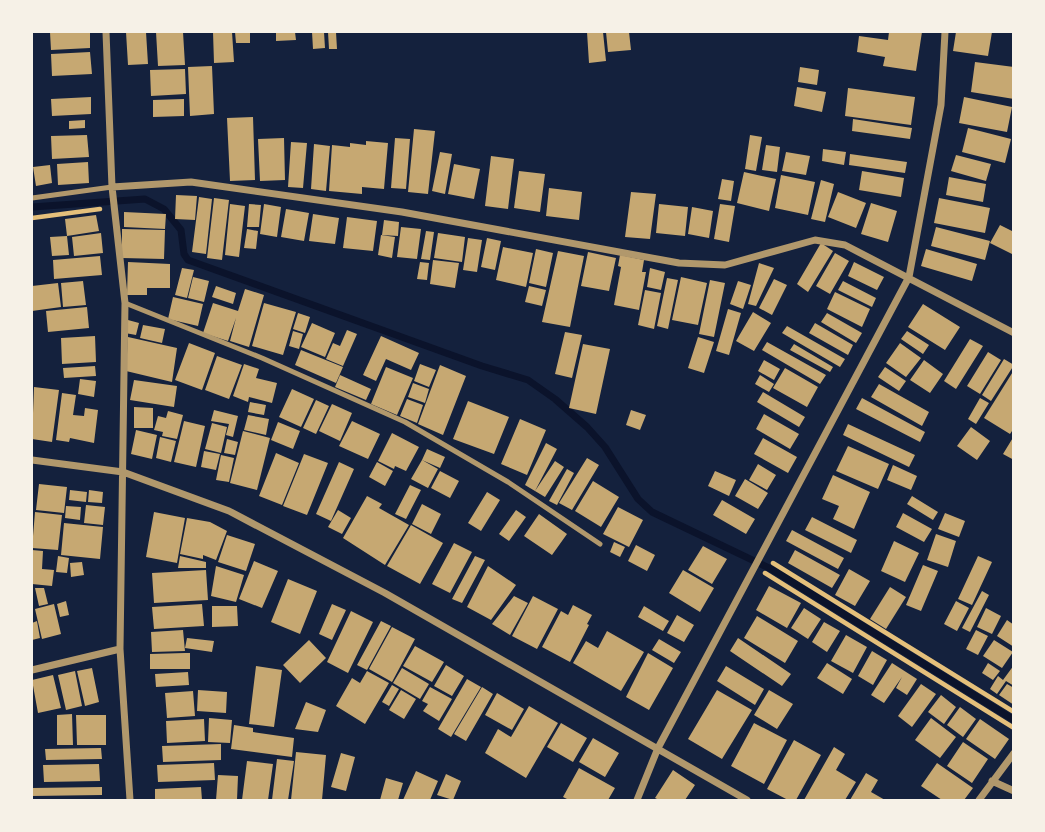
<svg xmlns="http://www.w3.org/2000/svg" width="1045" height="832" font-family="Merriweather,serif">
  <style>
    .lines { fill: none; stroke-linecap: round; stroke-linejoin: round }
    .stream { stroke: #0b132b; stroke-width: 7 }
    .building { fill: #c6a872 }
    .path { stroke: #e5c07b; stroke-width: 4.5 }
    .service { stroke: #b1986c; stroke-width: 5 }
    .minor { stroke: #b1986c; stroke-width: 7 }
  </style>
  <rect width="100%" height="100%" fill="#14213d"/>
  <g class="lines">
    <path class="stream" d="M 32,207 L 145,199 L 164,209 L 181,230 L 184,254 L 188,260 L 482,366 L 528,380 L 555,399 L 587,427 L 605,447 L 638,499 L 652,512 L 773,570 L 1014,720"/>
  </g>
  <path class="building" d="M 50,32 L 90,32 L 90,48 L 51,50 Z
    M 126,32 L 146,32 L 148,64 L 128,65 Z
    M 156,32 L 183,32 L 185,65 L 158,66 Z
    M 213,32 L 232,32 L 234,62 L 214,63 Z
    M 235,32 L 250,32 L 250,43 L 236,43 Z
    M 276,32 L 295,32 L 296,40 L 276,41 Z
    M 312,32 L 324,32 L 325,48 L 313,49 Z
    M 328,32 L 336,32 L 337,49 L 329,49 Z
    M 587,32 L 603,32 L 606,61 L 589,63 Z
    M 606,32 L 629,32 L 631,50 L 608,52 Z
    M 889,32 L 922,32 L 916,71 L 883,66 L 885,57 L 857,52 L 859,36 L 888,40 Z
    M 956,32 L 992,32 L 988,56 L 953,51 Z
    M 90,52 L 92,74 L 52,76 L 51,54 Z
    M 975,62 L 1014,67 L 1014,99 L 971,92 Z
    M 212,66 L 214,114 L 190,116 L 188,67 Z
    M 800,67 L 819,70 L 817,85 L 798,82 Z
    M 185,69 L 186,94 L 151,96 L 150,70 Z
    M 797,87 L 826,92 L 822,112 L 794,106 Z
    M 848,88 L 915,97 L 911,125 L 845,116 Z
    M 91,97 L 91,114 L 52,116 L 51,99 Z
    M 964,97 L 1012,107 L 1007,132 L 959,123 Z
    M 184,99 L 184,116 L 153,117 L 153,100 Z
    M 253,117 L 255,180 L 230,181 L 227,118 Z
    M 853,119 L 912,128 L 910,139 L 852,131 Z
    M 85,120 L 85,128 L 69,129 L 69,121 Z
    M 968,128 L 1011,139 L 1005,163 L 962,152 Z
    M 414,129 L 435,131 L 428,194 L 408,192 Z
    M 87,135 L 89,157 L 52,159 L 51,136 Z
    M 750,135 L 762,137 L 756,171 L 745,169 Z
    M 284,138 L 285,180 L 260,181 L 258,139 Z
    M 395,138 L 410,139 L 406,189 L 391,188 Z
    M 366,141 L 388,143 L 384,189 L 362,187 L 362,194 L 329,191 L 332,145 L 350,147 L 350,143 L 366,145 Z
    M 291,142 L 307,143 L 303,188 L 288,187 Z
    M 314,144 L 330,146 L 326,191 L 311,189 Z
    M 766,145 L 780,147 L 777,172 L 762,170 Z
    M 823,149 L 846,152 L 844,165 L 822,161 Z
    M 440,152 L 452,154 L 445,194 L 432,191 Z
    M 786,152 L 810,156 L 806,175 L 782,171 Z
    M 850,154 L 907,162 L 905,173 L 849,165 Z
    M 956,155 L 991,164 L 986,181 L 951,171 Z
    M 491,156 L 514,159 L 508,209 L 485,206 Z
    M 88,162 L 89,183 L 58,185 L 57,164 Z
    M 454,164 L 480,169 L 474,199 L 448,194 Z
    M 50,165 L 52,183 L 36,186 L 33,167 Z
    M 519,171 L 545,174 L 540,212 L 514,208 Z
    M 862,171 L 904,178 L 901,197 L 859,190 Z
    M 744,172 L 776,179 L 769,211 L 737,203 Z
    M 781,175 L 815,182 L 808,215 L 775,208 Z
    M 949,177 L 986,184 L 983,202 L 946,195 Z
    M 722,179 L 734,181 L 731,201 L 718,199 Z
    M 821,180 L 834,184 L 825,222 L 811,219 Z
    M 549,188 L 582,192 L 579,220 L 546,216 Z
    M 631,192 L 656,194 L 650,239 L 625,237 Z
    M 838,192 L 866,203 L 856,228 L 828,217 Z
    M 176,195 L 197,196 L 195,220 L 175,219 Z
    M 199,197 L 212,199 L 206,254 L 192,252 Z
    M 214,198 L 229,200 L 222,260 L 207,258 Z
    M 939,198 L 990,208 L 985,233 L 934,223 Z
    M 871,203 L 897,211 L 888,242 L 861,234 Z
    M 230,204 L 245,206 L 239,257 L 225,255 Z
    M 249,204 L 261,205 L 259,227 L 247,227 Z
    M 264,204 L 281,207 L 277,237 L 260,234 Z
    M 659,204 L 688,207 L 685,236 L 656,233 Z
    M 720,204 L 735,206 L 729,242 L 714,239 Z
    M 692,207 L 713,211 L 709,238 L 688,234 Z
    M 286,209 L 309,213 L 304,241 L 281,237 Z
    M 124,212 L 166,214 L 165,229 L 124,227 Z
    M 313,214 L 339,218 L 335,244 L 309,241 Z
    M 96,215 L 99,231 L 67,236 L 65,219 Z
    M 347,217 L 377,221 L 373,251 L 343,248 Z
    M 384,220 L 399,222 L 398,236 L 382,235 Z
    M 1000,225 L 1014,232 L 1014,255 L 990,243 Z
    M 401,227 L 421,229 L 417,259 L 397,257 Z
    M 936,227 L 990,241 L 985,260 L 931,246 Z
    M 122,229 L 165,230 L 164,259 L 122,258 Z
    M 247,229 L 258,231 L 256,249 L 244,248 Z
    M 426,231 L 434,232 L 430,260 L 421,259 Z
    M 101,233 L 103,253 L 74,256 L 72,237 Z
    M 438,233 L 465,237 L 462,262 L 434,258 Z
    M 381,235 L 395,237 L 392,258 L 378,255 Z
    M 67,236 L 69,255 L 52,256 L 50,237 Z
    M 468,238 L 482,240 L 477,272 L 463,270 Z
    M 487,238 L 501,241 L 495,270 L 481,267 Z
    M 821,243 L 833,251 L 808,292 L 797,284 Z
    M 503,247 L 533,253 L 526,287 L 496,280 Z
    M 536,249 L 553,253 L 546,287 L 529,283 Z
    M 926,249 L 977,264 L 972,281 L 921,266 Z
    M 558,251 L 584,256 L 570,327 L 542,322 Z
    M 588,252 L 616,258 L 609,291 L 581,286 Z
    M 835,253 L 849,261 L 830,294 L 816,286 Z
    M 620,255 L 644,260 L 642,272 L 646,272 L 639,310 L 614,305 L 621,267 L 618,266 Z
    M 100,256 L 102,275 L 54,279 L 53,260 Z
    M 433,260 L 459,263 L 455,288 L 430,284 Z
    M 128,262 L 170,264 L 170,288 L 147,288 L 147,295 L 127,295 Z
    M 420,262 L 429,263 L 427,280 L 417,279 Z
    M 854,262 L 884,277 L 877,290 L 848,276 Z
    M 759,263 L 774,268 L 756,306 L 748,304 Z
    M 182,268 L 194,270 L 187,298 L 175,295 Z
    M 650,268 L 665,272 L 661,290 L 647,287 Z
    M 193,277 L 209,281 L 204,302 L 188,298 Z
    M 681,277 L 707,283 L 698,325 L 672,320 Z
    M 667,278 L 678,280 L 668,329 L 657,326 Z
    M 774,279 L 787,285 L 772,315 L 759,308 Z
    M 710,280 L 725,283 L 714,337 L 699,334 Z
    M 83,281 L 86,305 L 63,307 L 61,283 Z
    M 738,281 L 751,285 L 743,309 L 730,304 Z
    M 843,281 L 876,298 L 872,307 L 838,290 Z
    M 58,283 L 61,307 L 32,311 L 32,286 Z
    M 216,286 L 236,293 L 233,304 L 212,297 Z
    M 529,286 L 546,290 L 542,306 L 525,302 Z
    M 245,289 L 264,295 L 249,347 L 230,341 L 236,318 L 228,341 L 203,333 L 213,303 L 238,311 Z
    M 645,290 L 661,293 L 654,329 L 638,325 Z
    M 835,292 L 870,309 L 862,327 L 827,309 Z
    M 173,297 L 203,304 L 198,326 L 168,319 Z
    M 264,303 L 296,312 L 283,355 L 252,346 Z
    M 923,304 L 960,327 L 945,350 L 908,327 Z
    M 87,307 L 89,328 L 48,332 L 46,311 Z
    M 728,309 L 741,313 L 729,355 L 716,351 Z
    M 753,312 L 771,323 L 754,351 L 736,341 Z
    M 298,313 L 310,317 L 305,333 L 293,329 Z
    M 827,313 L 862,333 L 856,343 L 821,322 Z
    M 128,320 L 139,323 L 136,335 L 125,333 Z
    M 312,323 L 335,333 L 325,357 L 301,347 Z
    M 815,323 L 853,345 L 848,355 L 809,333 Z
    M 143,325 L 165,329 L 162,343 L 140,338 Z
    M 787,326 L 845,359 L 840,367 L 782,333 Z
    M 347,330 L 357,334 L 343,366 L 326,359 L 333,343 L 340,346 Z
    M 293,331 L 303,334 L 299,349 L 289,346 Z
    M 907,331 L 929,345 L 923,354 L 901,339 Z
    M 565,332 L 582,335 L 572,378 L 555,374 Z
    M 95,336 L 96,362 L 62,364 L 61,338 Z
    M 381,336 L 419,353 L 411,370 L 386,359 L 376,381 L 363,375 Z
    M 128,337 L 177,348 L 172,382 L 126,371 Z
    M 698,337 L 714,342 L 704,373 L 688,368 Z
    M 970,339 L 983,346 L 956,389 L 944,381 Z
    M 767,342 L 826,375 L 820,384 L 762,350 Z
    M 189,343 L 215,353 L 202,390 L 175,380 Z
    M 900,343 L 921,358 L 906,377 L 886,363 Z
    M 583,344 L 610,349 L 596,414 L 569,408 Z
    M 794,344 L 833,367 L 830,372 L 790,350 Z
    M 301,350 L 343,367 L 336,383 L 295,365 Z
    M 988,352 L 1001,360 L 980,394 L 967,386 Z
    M 217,356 L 242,365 L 229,399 L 205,390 Z
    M 1004,359 L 1014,365 L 991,401 L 982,395 Z
    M 764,360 L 780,369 L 774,380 L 758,371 Z
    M 924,360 L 943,374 L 930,393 L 910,380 Z
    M 244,364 L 259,369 L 256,378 L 277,383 L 272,403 L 249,397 L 248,402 L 233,396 Z
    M 420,364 L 436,370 L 429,387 L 414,381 Z
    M 440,365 L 466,376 L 443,435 L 418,424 Z
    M 95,366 L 96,376 L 64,378 L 63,368 Z
    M 386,367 L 413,378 L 397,415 L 371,404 Z
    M 885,367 L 906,381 L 899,391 L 878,377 Z
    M 785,368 L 818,387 L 807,407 L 773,388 Z
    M 1014,370 L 1014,428 L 1010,434 L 984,418 Z
    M 340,375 L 371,389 L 366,400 L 335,387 Z
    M 760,375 L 774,384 L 769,392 L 755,384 Z
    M 80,379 L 96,381 L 94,397 L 78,394 Z
    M 134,380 L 177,386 L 174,407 L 130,400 Z
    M 413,383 L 429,389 L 425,403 L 408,397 Z
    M 879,384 L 929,412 L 922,426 L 871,397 Z
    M 34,387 L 59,390 L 52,442 L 32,439 Z
    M 292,389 L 314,399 L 301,427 L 279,417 Z
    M 763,392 L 805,417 L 799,427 L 757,402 Z
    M 62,393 L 76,395 L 73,415 L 84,416 L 85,408 L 98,410 L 94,443 L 70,438 L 69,442 L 56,440 Z
    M 862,398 L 925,432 L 920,442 L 856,409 Z
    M 980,398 L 989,403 L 976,424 L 968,419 Z
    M 407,399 L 423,405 L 417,423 L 400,416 Z
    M 316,400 L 329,406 L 316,434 L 303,428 Z
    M 468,401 L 509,417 L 494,454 L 453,439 Z
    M 250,402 L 266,405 L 264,415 L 248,412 Z
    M 332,404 L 352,413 L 340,441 L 319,431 Z
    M 134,407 L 153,408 L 153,428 L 134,428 Z
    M 214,410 L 238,416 L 233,437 L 226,435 L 229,424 L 211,421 Z
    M 631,410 L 646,415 L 640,430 L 626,425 Z
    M 168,411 L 183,415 L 177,439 L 162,436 L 163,432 L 154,430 L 158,416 L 166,418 Z
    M 764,414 L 799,434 L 790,449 L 756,429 Z
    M 248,415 L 269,419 L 266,435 L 244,430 Z
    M 520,419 L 546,430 L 527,475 L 501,464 Z
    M 184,421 L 205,426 L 196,467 L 174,462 Z
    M 352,421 L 380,434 L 368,459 L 339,446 Z
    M 278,422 L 300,431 L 293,449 L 271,440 Z
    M 212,423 L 227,427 L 221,453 L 205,449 Z
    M 848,424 L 915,455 L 909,467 L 843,435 Z
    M 971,427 L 990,441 L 977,460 L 957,446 Z
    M 136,430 L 157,435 L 152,459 L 131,454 Z
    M 243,431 L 270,438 L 257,490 L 230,483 Z
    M 392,433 L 419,447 L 406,471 L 395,466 L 394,469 L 378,461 Z
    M 1014,436 L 1014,460 L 1003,454 Z
    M 160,437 L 176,441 L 171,462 L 156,458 Z
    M 763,438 L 797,457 L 788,473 L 754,454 Z
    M 227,439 L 238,442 L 235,455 L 224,453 Z
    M 546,443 L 557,449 L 535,491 L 525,485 Z
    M 848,446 L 889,464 L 878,489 L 836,471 Z
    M 427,449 L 445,457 L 440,468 L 422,460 Z
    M 204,451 L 220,454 L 216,470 L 201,467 Z
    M 276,453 L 299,463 L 282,505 L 259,496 Z
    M 304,454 L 328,463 L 307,515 L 283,506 Z
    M 221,455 L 234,458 L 229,482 L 216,480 Z
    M 587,458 L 599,465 L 572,510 L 559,503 Z
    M 422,460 L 438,469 L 428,488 L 411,479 Z
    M 555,461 L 564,467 L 545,497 L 535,491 Z
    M 339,462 L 354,469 L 331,521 L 316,514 Z
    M 377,462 L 393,471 L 385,486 L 369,477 Z
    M 758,464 L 776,475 L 767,490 L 749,480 Z
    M 893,465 L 917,476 L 911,490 L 887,480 Z
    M 567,469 L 574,473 L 557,505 L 549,501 Z
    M 440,471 L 459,481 L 450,498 L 431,488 Z
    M 715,471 L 736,480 L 729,496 L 708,486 Z
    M 833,475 L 870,492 L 854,529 L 833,519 L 839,506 L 822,499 Z
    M 745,479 L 768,493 L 758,509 L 735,496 Z
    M 593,481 L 619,497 L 601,527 L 575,511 Z
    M 39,484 L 67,487 L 64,513 L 36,510 Z
    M 410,485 L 421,490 L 406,519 L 395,514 Z
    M 70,490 L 87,492 L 86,502 L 69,500 Z
    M 89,490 L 103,492 L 102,503 L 88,502 Z
    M 487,492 L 500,500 L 481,531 L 468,523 Z
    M 367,496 L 382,504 L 379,508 L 409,525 L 385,565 L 343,538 Z
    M 912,496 L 938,512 L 933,520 L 907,504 Z
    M 722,500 L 755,519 L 746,534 L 713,515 Z
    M 422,504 L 441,514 L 431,534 L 412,524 Z
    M 86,505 L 105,507 L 103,525 L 84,523 Z
    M 66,506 L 81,507 L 80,520 L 65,518 Z
    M 618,507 L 643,520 L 629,547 L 603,534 Z
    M 338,510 L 351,518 L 342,534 L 328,527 Z
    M 516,510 L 526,517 L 509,541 L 499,534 Z
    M 35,512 L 62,515 L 58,550 L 32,548 Z
    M 154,512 L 185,518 L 177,563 L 146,557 Z
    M 903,513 L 932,529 L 924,542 L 896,527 Z
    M 945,513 L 965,521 L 959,537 L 938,529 Z
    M 539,514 L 567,534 L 552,555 L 524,536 Z
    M 812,517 L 857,540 L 851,553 L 805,530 Z
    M 187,518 L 210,522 L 227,531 L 216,560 L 203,555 L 203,559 L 180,554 Z
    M 64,523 L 103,527 L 100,559 L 61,555 Z
    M 411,525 L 443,543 L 420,584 L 387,566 Z
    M 792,530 L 844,558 L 838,569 L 786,541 Z
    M 936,534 L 956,541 L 948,567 L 927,560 Z
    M 227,535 L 255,544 L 246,571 L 218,562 Z
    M 894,541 L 919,553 L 905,582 L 881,571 Z
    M 614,542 L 625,547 L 620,557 L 610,552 Z
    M 454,543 L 472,552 L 450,593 L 432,584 Z
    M 636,545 L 655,555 L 647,571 L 628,561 Z
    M 703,546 L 727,559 L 712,584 L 688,570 Z
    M 32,550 L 43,551 L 42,569 L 54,570 L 52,586 L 32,584 Z
    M 795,550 L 840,575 L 832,588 L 788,563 Z
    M 58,556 L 69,558 L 67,573 L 56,572 Z
    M 180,556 L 206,562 L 206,568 L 178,568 Z
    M 475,556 L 485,560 L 462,603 L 452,599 Z
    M 978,556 L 992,562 L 972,605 L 958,599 Z
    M 254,561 L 278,571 L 262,608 L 239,599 Z
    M 82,562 L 84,575 L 71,577 L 70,563 Z
    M 923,565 L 938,571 L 921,611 L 906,605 Z
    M 216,566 L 244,575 L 236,602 L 211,596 Z
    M 488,566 L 516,585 L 491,620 L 467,607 Z
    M 849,569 L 870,581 L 855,606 L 835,595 Z
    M 206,570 L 208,600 L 154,603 L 152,573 Z
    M 683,570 L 714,588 L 700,612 L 669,593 Z
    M 288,579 L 317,591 L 300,634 L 271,622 Z
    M 769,586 L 801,603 L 787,628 L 756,610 Z
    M 890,587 L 906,597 L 886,629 L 870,619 Z
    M 35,588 L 44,588 L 48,604 L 39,606 Z
    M 982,591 L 989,595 L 970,632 L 962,628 Z
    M 514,596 L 528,603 L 510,635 L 492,624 Z
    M 533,596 L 558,609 L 537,649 L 512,636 Z
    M 66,601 L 69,615 L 60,617 L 57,604 Z
    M 956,601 L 969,608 L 957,631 L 944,624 Z
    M 54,604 L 61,634 L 42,639 L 35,609 Z
    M 202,604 L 204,626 L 154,629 L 152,607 Z
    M 332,604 L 346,610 L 332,640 L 319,634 Z
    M 573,605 L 592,615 L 587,624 L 589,625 L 570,662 L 542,647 L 561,611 L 568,615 Z
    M 212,606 L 237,606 L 238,626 L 212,627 Z
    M 644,606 L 669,621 L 663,631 L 638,617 Z
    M 804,608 L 821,619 L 808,639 L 791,628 Z
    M 986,608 L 1001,616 L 992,634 L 977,627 Z
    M 351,611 L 373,622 L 348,673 L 327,662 Z
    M 677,615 L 694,625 L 684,642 L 667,633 Z
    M 757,616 L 798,641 L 785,663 L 744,638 Z
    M 1007,620 L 1014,625 L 1014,647 L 997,636 Z
    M 37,621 L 40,638 L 32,640 L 32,623 Z
    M 381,621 L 391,626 L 367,670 L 357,665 Z
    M 824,622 L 840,631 L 827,652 L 812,642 Z
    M 392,627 L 415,639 L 392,682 L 369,669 Z
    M 183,630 L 185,651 L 152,652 L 151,632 Z
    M 976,630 L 988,636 L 978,655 L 966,649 Z
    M 607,631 L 644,652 L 621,691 L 573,663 L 586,641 L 598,648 Z
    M 846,635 L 867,647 L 853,673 L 831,661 Z
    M 187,638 L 214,641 L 212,652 L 185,648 Z
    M 738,638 L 791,674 L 782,686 L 730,651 Z
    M 659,639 L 681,652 L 674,663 L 652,650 Z
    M 309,640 L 326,658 L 300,683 L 283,665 Z
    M 994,640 L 1013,652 L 1002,668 L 983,656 Z
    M 415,646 L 444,662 L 432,682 L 403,666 Z
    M 872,651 L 887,660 L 873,685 L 858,676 Z
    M 185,653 L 190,653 L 190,669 L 150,669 L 150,654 Z
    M 648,653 L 673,668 L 649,710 L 626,697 Z
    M 827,663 L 852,679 L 843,694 L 817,678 Z
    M 892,663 L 917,679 L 907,695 L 896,688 L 902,677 L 884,703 L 871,695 Z
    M 988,663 L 1000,671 L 993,680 L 982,673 Z
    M 446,665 L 464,676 L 452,696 L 434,686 Z
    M 1014,665 L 1014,686 L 1006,681 L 997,694 L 990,689 L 998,676 L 1003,680 Z
    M 256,666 L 282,670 L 274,727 L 249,724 Z
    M 726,666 L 764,689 L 755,705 L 717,681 Z
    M 92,668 L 99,702 L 85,706 L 77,671 Z
    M 402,668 L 429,684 L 420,699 L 393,683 Z
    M 75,671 L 82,706 L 66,710 L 58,675 Z
    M 367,671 L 389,683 L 365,724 L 336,706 L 352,678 L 360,683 Z
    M 188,672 L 189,685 L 156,687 L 155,674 Z
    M 53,675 L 61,708 L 38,713 L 32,680 Z
    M 467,679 L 481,687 L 451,737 L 438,729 Z
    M 921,684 L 936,694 L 912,727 L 898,716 Z
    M 1007,684 L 1014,688 L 1014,705 L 999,695 Z
    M 392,685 L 399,689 L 389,706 L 382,702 Z
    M 430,687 L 452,699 L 439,721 L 423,711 L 428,704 L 422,701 Z
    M 482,687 L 493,694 L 466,741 L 454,734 Z
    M 198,690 L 227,692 L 226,713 L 197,711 Z
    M 401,690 L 416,699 L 404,719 L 389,710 Z
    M 717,690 L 752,710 L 722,759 L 688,739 Z
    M 769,690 L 793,704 L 777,729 L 754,715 Z
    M 193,691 L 195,716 L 167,718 L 165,693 Z
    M 497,693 L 524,709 L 512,730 L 485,715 Z
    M 941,695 L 956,707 L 944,724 L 928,712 Z
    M 306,702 L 326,710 L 318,732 L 295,729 Z
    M 529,706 L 558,723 L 526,778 L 485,753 L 498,729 L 511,737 Z
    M 960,707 L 976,719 L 963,737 L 947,725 Z
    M 72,714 L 73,745 L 57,745 L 57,715 Z
    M 76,715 L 106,715 L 106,745 L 77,745 Z
    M 209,718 L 232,720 L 230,743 L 208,742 Z
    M 931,718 L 956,737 L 940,758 L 915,740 Z
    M 204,719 L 205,741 L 167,743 L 166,721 Z
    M 980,719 L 1009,739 L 995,759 L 966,739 Z
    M 561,723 L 587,738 L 573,762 L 547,747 Z
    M 754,723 L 787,740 L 764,784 L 731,766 Z
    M 234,725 L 253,728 L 253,732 L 294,738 L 292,757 L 231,749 Z
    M 593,738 L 619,753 L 605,777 L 579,762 Z
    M 794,740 L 821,755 L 796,800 L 788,800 L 767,789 Z
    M 963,742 L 988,759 L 972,783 L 947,766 Z
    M 221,744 L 221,760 L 163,762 L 162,746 Z
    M 834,747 L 845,754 L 836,770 L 856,782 L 845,800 L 804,800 Z
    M 101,748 L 102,759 L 46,760 L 45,749 Z
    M 296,752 L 326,755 L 322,800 L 291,800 Z
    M 341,753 L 355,757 L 346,791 L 331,787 Z
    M 277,759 L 294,761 L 288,800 L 272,800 Z
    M 247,761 L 273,764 L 268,800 L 242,800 Z
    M 214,763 L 215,780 L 158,782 L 157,765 Z
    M 937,763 L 973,788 L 964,800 L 942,800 L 921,786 Z
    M 99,764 L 100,781 L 44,782 L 43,765 Z
    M 579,768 L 615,788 L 608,800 L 569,800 L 563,797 Z
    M 673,770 L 695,785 L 685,800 L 659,800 L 655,798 Z
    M 416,771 L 438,781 L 430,800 L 403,800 Z
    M 866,773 L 878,780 L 871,792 L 885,800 L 850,800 Z
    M 446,774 L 461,781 L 453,800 L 437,795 Z
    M 218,775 L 238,776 L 237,800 L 216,800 Z
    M 386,778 L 403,783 L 398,800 L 380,800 Z
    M 102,787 L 102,795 L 32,796 L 32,788 Z
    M 201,787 L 202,800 L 155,800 L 155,789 Z"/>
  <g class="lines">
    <path class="path" d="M 32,218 L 100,209
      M 773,563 L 1014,712
      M 765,573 L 1014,728"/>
    <path class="service" d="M 32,198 L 112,187
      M 125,303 L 262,358 L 405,422 L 508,482 L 600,544"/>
    <path class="minor" d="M 106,32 L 112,187 L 125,303 L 120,649 L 130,800
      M 112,187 L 191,182 L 402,212 L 679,263 L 725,265 L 815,240 L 845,245 L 1014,333
      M 32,460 L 123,472 L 229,511 L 385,593 L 747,800
      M 32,670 L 120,649
      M 992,781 L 1014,791
      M 637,800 L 658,748 L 909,277 L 941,105 L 945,32
      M 979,800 L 1014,753"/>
  </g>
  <rect width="1045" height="832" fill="none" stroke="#f6f1e7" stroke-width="66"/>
</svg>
